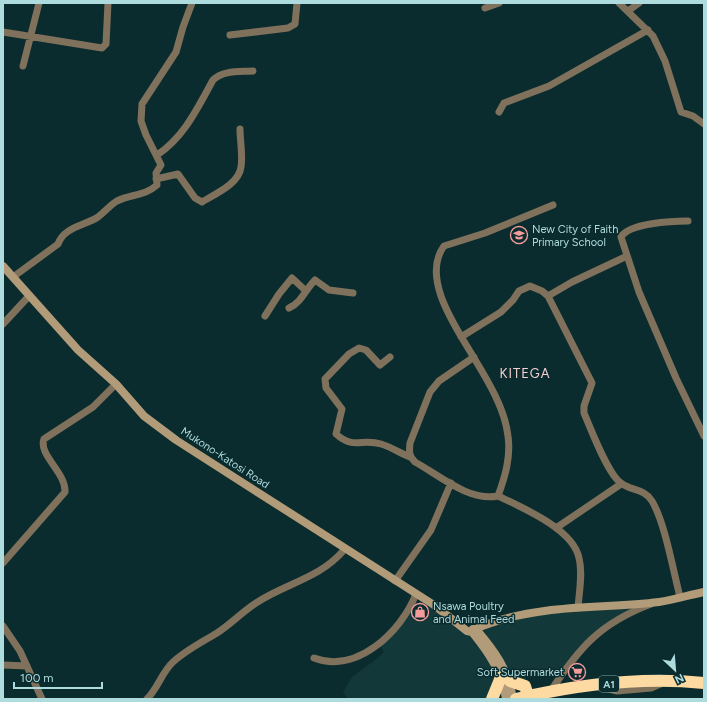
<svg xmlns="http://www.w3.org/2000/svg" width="707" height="702" font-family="Figtree,sans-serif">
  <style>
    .built { fill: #13383a }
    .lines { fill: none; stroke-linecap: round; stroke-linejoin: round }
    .street { stroke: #7f715b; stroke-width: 7 }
    .secondary { stroke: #b19b78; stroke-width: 8 }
    .highway { stroke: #fcdaa1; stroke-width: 12 }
    .labels { text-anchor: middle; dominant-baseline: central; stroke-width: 3; stroke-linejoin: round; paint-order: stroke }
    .shield { fill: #0b2c2e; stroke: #7da6a8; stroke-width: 1 }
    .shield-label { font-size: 10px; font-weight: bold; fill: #aedbdd }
    .poi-label { font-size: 11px; fill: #aedbdd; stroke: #0b2c2e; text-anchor: start }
    .street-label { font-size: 11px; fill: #aedbdd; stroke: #0b2c2e }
    .quarter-label { font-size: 13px; letter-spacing: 1px; fill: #f4d1d0; stroke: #0b2c2e }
  </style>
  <rect width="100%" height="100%" fill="#0b2c2e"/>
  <path class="built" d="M 423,597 L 453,618 L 489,655 L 504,693 L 495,699 L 348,699 L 343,692 L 352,677 L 379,657 L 384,652 L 380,646 L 391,636 Z
    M 649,603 L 609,624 L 565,669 L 515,681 L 508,667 L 476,629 L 526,615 Z"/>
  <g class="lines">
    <path class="street" d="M 619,3 L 653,36 L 665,61 L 681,112 L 693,116 L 704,124
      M 485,8 L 499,3
      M 628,11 L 639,3
      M 3,32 L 102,48 L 106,44 L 108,3
      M 230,35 L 288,28 L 295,24 L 297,3
      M 23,66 L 39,3
      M 499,112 L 504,103 L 549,86 L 648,30
      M 157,155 C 184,137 197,109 213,80 C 223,70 239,72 253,71
      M 156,179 L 178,174 L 195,198 L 202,202 C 215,194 239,184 241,167 C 243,155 240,141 240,129
      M 553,205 L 485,233 L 444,246 C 420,279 458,330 474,358 C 488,381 505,409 508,436 C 511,457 505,477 498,496 C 523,508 573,529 579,558 C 583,574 579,592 578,608
      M 688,221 C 673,221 629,223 621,237 L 639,292 L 676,378 L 704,436
      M 13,277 L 58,244 C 64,227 84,226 98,217 C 105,212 110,205 117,201 C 131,194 145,196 157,185 L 156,173 L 161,165 L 146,135 L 141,121 L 142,104 L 176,52 L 183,27 L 192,3
      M 548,296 L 572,282 L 627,256
      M 289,308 C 302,302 305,290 315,280 L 329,290 L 353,293
      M 265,316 L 279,294 L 292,278 L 306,291
      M 3,324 L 29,296
      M 461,337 L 501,312 L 513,300 L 519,291 L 530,286 L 542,291 L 548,296 L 592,383 L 584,406 L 584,413 C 591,429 608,475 621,483 C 631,491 644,488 652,501 C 665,523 673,570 680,597
      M 390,357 L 380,365 L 366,350 L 359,348 L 349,354 L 325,379 L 326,388 L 342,409 L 336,434 C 354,450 361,438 381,444 C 391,447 400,453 410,457
      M 474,357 L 439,381 L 430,392 L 410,443 C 409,452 409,456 415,462 C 439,475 469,502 498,496
      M 556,528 L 621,484
      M 3,563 L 65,492 C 66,472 38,455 44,439 L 93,407 L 116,384
      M 395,581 L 431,530 L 451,483
      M 3,626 L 20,651 L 42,699
      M 314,658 C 357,674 401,632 416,594
      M 3,665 L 27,666
      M 602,687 L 617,691 L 651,688 L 665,682
      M 550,692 C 579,648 600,623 651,604
      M 147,699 C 158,688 162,672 173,662 C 186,650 202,642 217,633 C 231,624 242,612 256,603 C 286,583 319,579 344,550"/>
    <path class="secondary" d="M 3,266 L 78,350 L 116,384 L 144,416 L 176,440 L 434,605 L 467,631 L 472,632 C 489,653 502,672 506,699
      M 473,629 L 476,629 C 495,651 508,669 513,699
      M 472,632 C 477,627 485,625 491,623 C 545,604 603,609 659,602 C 674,600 689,595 704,592"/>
    <path class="highway" d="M 510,681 L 525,686 L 528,696
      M 492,699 L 501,677
      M 516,699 C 575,685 643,677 704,683"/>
  </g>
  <defs>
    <g id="school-ring" transform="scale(0.9)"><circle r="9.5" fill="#0b2c2e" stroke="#f59b9b" stroke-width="1.5"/><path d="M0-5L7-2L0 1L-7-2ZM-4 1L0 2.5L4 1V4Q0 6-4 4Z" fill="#f59b9b"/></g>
    <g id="shop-ring" transform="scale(0.9)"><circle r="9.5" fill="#0b2c2e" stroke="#f59b9b" stroke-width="1.5"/><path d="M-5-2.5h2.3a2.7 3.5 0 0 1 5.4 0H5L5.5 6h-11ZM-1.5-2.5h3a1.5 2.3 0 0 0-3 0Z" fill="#f59b9b"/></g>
    <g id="supermarket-ring" transform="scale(0.9)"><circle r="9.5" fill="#0b2c2e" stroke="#f59b9b" stroke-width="1.5"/><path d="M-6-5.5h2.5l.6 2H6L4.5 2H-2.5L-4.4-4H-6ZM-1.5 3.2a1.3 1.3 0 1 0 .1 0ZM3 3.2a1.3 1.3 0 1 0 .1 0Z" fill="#f59b9b"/></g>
  </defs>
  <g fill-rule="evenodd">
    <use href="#school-ring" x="519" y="235"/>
    <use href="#shop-ring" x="420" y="612"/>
    <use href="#supermarket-ring" x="577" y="672"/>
  </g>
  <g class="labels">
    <rect class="shield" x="599" y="676" width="20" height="16" rx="3"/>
    <g class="shield-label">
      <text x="609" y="684">A1</text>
    </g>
    <g class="poi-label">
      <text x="532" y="229">New City of Faith<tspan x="532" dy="13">Primary School</tspan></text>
      <text x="433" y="606">Nsawa Poultry<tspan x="433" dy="13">and Animal Feed</tspan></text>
      <text x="564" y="672" text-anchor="end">Soft Supermarket</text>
    </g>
    <g class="street-label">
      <text transform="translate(225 458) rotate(33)">Mukono-Katosi Road</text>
    </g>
    <g class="quarter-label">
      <text x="525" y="373">KITEGA</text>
    </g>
  </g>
  <rect width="707" height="702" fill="none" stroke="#aedbdd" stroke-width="8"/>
  <g transform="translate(675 670) rotate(154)" stroke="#0b2c2e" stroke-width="3" paint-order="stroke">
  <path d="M0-3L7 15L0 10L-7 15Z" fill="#aedbdd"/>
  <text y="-6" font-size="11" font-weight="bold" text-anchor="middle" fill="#aedbdd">N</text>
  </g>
  <path d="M14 682v6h88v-6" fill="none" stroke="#aedbdd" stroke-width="2"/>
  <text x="20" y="682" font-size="12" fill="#aedbdd" stroke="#0b2c2e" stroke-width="3" paint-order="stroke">100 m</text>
</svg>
